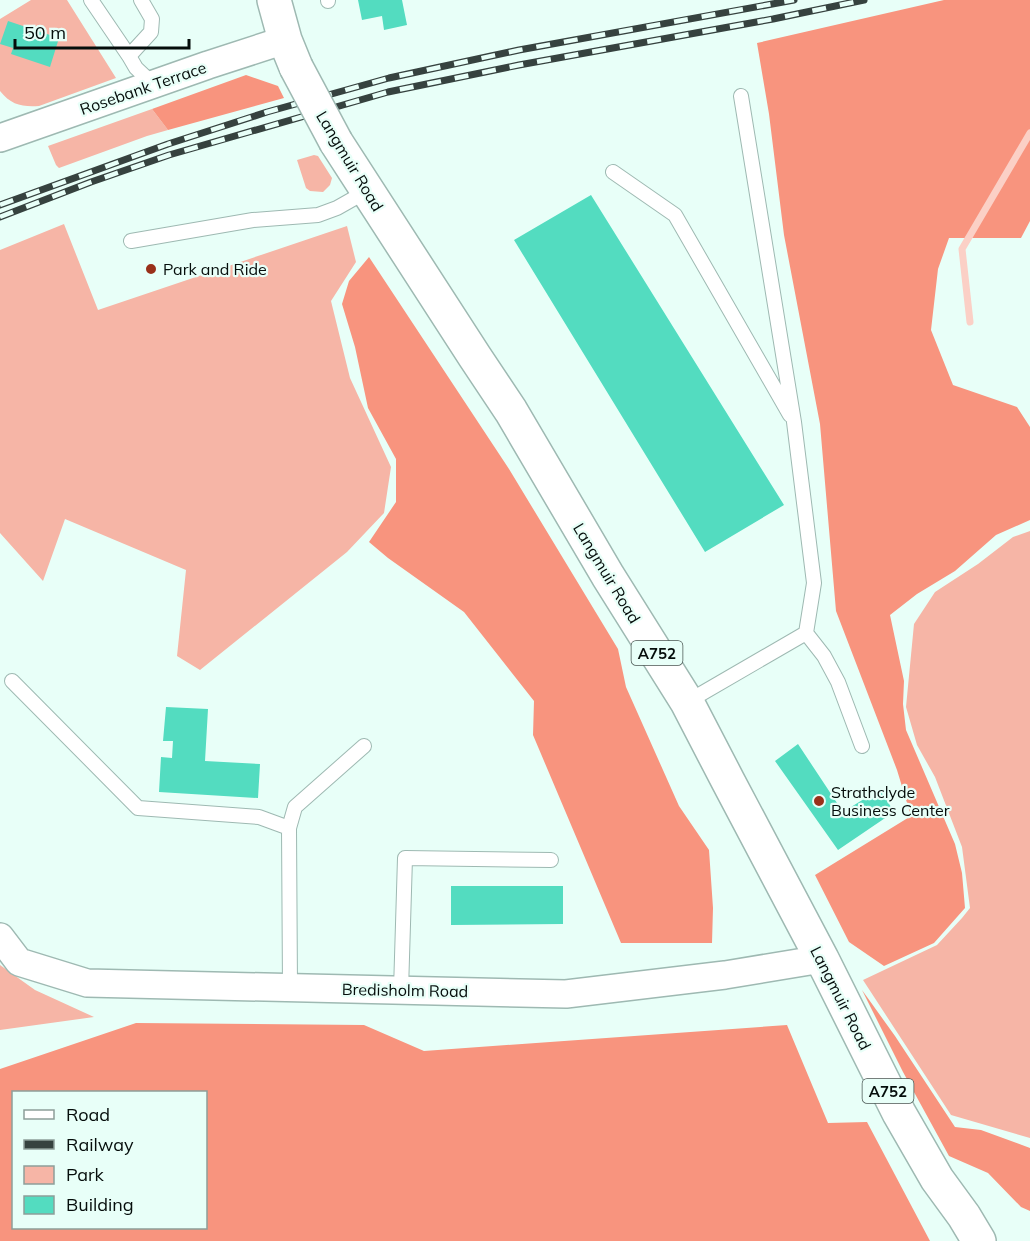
<svg xmlns="http://www.w3.org/2000/svg" width="1030" height="1241" font-family="Mulish,sans-serif">
  <style>
    .green { fill: #f6b5a6 }
    .forest { fill: #f8947e; fill-rule: evenodd }
    .lines { fill: none; stroke-linecap: round; stroke-linejoin: round }
    .stream { stroke: #fbd0c6; stroke-width: 7 }
    .building { fill: #53dcc0 }
    .service-casing { stroke: #9eb9b2; stroke-width: 16 }
    .minor-casing { stroke: #9eb9b2; stroke-width: 30 }
    .primary-casing { stroke: #9eb9b2; stroke-width: 36 }
    .service { stroke: #fff; stroke-width: 14 }
    .minor { stroke: #fff; stroke-width: 27 }
    .primary { stroke: #fff; stroke-width: 33 }
    .rail-casing { stroke: #36423f; stroke-width: 7 }
    .rail { stroke: #e8fff8; stroke-width: 4.5; stroke-dasharray: 14; stroke-linecap: butt }
    .primary-bridge-casing { stroke: #9eb9b2; stroke-width: 36; stroke-linecap: butt }
    .primary-bridge { stroke: #fff; stroke-width: 33 }
    .poi-dot { fill: #99301a; stroke: #e8fff8; stroke-width: 2 }
    .labels { text-anchor: middle; dominant-baseline: central; stroke-width: 4.5; stroke-linejoin: round; paint-order: stroke }
    .shield { fill: #e8fff8; stroke: #495652; stroke-width: 1.5 }
    .shield-label { font-size: 15px; font-weight: bold; fill: #050d0b }
    .street-label { font-size: 16px; fill: #050d0b; stroke: #e8fff8 }
    .poi-label { font-size: 16px; fill: #050d0b; stroke: #e8fff8; text-anchor: start }
  </style>
  <rect width="100%" height="100%" fill="#e8fff8"/>
  <path class="green" d="M 31,0 L 67,0 L 116,78 L 39,106 C 22,107 11,105 0,91 L 0,19 Z
    M 152,109 L 168,130 L 147,136 L 59,168 L 56,165 L 48,146 Z
    M 314,155 L 318,156 L 332,178 L 330,185 L 323,192 L 310,191 L 306,188 L 297,160 Z
    M 64,224 L 98,310 L 347,226 L 356,262 L 331,301 L 350,378 L 391,467 L 384,513 L 347,552 L 200,670 L 177,656 L 186,570 L 65,519 L 43,581 L 0,533 L 0,250 Z
    M 1030,531 L 1030,1138 L 951,1115 L 863,980 L 937,945 L 962,918 L 970,908 L 962,847 L 935,777 L 917,745 L 906,707 L 914,624 L 935,592 L 978,564 L 1013,537 Z
    M 0,965 L 35,990 L 94,1017 L 0,1030 Z"/>
  <path class="forest" d="M 944,0 L 1030,0 L 1030,221 L 1021,238 L 949,238 L 938,269 L 931,330 L 953,385 L 1017,407 L 1030,427 L 1030,520 L 996,535 L 955,571 L 917,594 L 890,615 L 904,681 L 903,704 L 906,730 L 955,844 L 962,873 L 965,908 L 934,943 L 884,966 L 849,942 L 815,875 L 911,816 L 897,770 L 836,611 L 820,424 L 784,235 L 769,114 L 757,43 Z
    M 246,75 L 278,86 L 284,98 L 168,130 L 152,109 Z
    M 369,257 L 509,469 L 618,649 L 626,687 L 679,806 L 709,850 L 713,908 L 712,943 L 621,943 L 533,735 L 534,701 L 464,612 L 388,558 L 369,542 L 396,502 L 396,459 L 368,408 L 355,347 L 342,304 L 349,281 Z
    M 862,990 L 895,1036 L 955,1127 L 981,1130 L 1030,1148 L 1030,1211 L 1021,1207 L 988,1173 L 949,1156 L 903,1072 Z
    M 136,1023 L 364,1025 L 424,1051 L 787,1025 L 828,1123 L 867,1122 L 930,1241 L 0,1241 L 0,1069 ZM 14,1092 L 206,1092 L 206,1228 L 14,1228 Z"/>
  <g class="lines">
    <path class="stream" d="M 970,322 L 962,249 L 1030,133"/>
  </g>
  <path class="building" d="M 358,0 L 402,0 L 407,25 L 384,30 L 382,16 L 362,20 Z
    M 8,21 L 59,38 L 50,67 L 11,54 L 13,48 L 0,44 Z
    M 591,195 L 784,505 L 705,552 L 514,240 Z
    M 166,707 L 208,709 L 205,761 L 260,764 L 258,798 L 159,792 L 161,757 L 172,758 L 173,741 L 163,741 Z
    M 798,744 L 843,812 L 880,789 L 894,812 L 838,850 L 775,761 Z
    M 451,886 L 563,886 L 563,924 L 451,925 Z"/>
  <g class="lines">
    <g class="service-casing">
      <path id="service" d="M 91,0 L 129,56 L 151,32 L 152,19 L 141,0
        M 328,0 L 328,1
        M 129,56 L 136,68 L 153,84
        M 613,172 L 675,215 L 790,415
        M 131,241 L 253,220 L 318,215 L 337,208 L 367,191
        M 806,633 L 824,656 L 838,682 L 862,746
        M 12,681 L 138,808 L 259,817 L 289,828 L 295,807 L 364,746
        M 687,702 L 806,633 L 814,583 L 794,422 L 741,96
        M 289,828 L 290,988
        M 401,990 L 405,858 L 551,860"/>
    </g>
    <g class="minor-casing">
      <path id="minor" d="M 0,138 L 208,65 L 285,40
        M 0,937 L 19,962 L 87,983 L 566,994 L 725,975 L 822,959"/>
    </g>
    <g class="primary-casing">
      <path id="primary" d="M 274,0 L 285,40 L 296,67
        M 336,142 L 475,357 L 511,411 L 608,576 L 687,702 L 728,781 L 822,959 L 899,1113 L 937,1179 L 964,1216 L 979,1241"/>
    </g>
    <use href="#service" class="service"/>
    <use href="#minor" class="minor"/>
    <use href="#primary" class="primary"/>
    <g class="rail-casing">
      <path id="rail" d="M 0,205 L 168,144 L 267,112 L 389,78 L 519,50 L 794,0
        M 0,217 L 91,182 L 169,155 L 388,92 L 519,65 L 773,19 L 864,0"/>
    </g>
    <use href="#rail" class="rail"/>
    <g class="primary-bridge-casing">
      <path id="primary-bridge" d="M 296,67 L 336,142"/>
    </g>
    <use href="#primary-bridge" class="primary-bridge"/>
  </g>
  <g class="poi-dot">
    <circle cx="151" cy="269" r="6"/>
    <circle cx="819" cy="801" r="6"/>
  </g>
  <g class="labels">
    <g class="shield">
      <rect x="631.5" y="641" width="51" height="24" rx="4.5"/>
      <rect x="862.5" y="1079" width="51" height="24" rx="4.5"/>
    </g>
    <g class="shield-label">
      <text x="657" y="653">A752</text>
      <text x="888" y="1091">A752</text>
    </g>
    <g class="street-label">
      <text transform="translate(143 88) rotate(-19)">Rosebank Terrace</text>
      <text transform="translate(350 161) rotate(59)">Langmuir Road</text>
      <text transform="translate(607 573) rotate(59)">Langmuir Road</text>
      <text transform="translate(405 990) rotate(1)">Bredisholm Road</text>
      <text transform="translate(841 998) rotate(63)">Langmuir Road</text>
    </g>
    <g class="poi-label">
      <text x="163" y="269">Park and Ride</text>
      <text x="831" y="792">Strathclyde<tspan x="831" dy="18">Business Center</tspan></text>
    </g>
  </g>
  <rect x="12" y="1091" width="195" height="138" fill="#e8fff8" stroke="#8d9e99" stroke-width="1.5"/>
  <rect x="24" y="1110" width="30" height="9" fill="#ffffff" stroke="#8d9e99" stroke-width="1.5"/>
  <text x="66" y="1121" font-size="18" fill="#050d0b">Road</text>
  <rect x="24" y="1140" width="30" height="9" fill="#36423f" stroke="#8d9e99" stroke-width="1.5"/>
  <text x="66" y="1151" font-size="18" fill="#050d0b">Railway</text>
  <rect x="24" y="1166" width="30" height="18" fill="#f6b5a6" stroke="#8d9e99" stroke-width="1.5"/>
  <text x="66" y="1181" font-size="18" fill="#050d0b">Park</text>
  <rect x="24" y="1196" width="30" height="18" fill="#53dcc0" stroke="#8d9e99" stroke-width="1.5"/>
  <text x="66" y="1211" font-size="18" fill="#050d0b">Building</text>
  <path d="M15 39v9h174v-9" fill="none" stroke="#050d0b" stroke-width="3"/>
  <text x="24" y="39" font-size="18" fill="#050d0b" stroke="#e8fff8" stroke-width="4.5" paint-order="stroke">50 m</text>
</svg>
